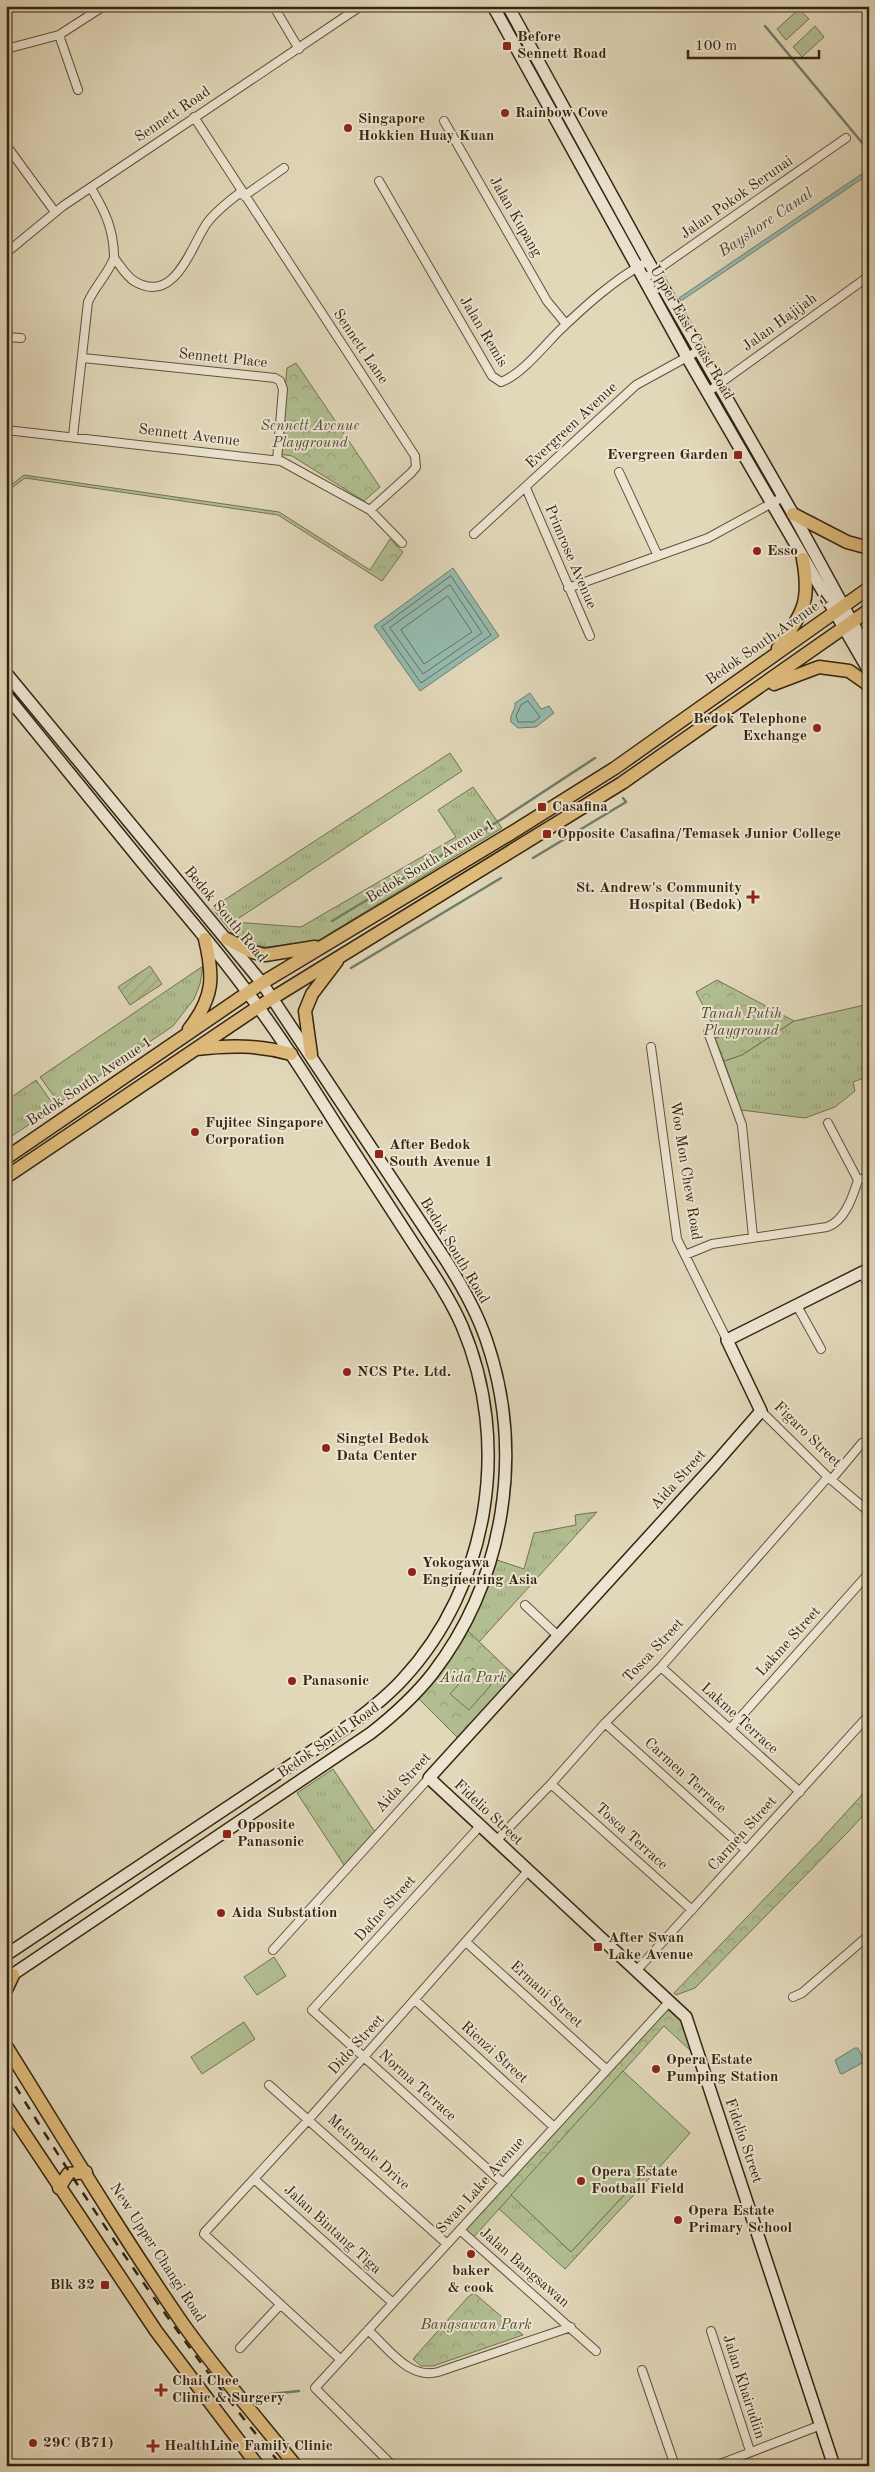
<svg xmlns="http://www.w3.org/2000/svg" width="875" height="2472" font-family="'Old Standard TT',serif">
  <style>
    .grass { fill: url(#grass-tufts); stroke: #727250 }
    .park { fill: url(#park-crowns); stroke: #727250 }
    .garden { fill: url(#garden-furrows); stroke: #727250 }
    .pitch { fill: #b1be90; stroke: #727250 }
    .water { fill: #94baae; stroke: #6e7e6e }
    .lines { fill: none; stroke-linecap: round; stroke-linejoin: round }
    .shore { stroke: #64705e; stroke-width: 1 }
    .stream { stroke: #6e7e6e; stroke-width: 2.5 }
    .street-casing { stroke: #5f523a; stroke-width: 10 }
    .secondary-casing { stroke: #34250f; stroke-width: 14 }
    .primary-casing { stroke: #34250f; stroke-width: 15 }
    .street { stroke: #ece5d2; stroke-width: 8 }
    .secondary { stroke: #ece5d2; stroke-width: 11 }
    .primary { stroke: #e0bc7c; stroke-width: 12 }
    .rail { stroke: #34250f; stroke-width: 2.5; stroke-dasharray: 9 9; stroke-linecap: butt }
    .poi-dot { fill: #8f2418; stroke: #ece5d2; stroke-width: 2 }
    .labels { text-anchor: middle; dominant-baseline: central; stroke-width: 4; stroke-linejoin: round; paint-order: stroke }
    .poi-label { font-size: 15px; font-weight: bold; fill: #34250f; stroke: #ece5d2; text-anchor: start }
    .street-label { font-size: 15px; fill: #34250f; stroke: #ece5d2 }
    .park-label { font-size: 15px; font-style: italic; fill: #534b2f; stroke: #ece5d2 }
    .water-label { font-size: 16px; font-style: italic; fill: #4c4a37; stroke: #ece5d2 }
  </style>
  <defs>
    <pattern id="grass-tufts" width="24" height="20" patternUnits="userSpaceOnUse" patternTransform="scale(1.25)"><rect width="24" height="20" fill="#b1be90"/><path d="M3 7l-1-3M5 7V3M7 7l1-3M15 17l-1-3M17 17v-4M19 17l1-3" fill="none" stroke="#99a37b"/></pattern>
    <pattern id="park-crowns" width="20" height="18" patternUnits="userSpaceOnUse" patternTransform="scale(1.25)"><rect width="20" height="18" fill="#b1be90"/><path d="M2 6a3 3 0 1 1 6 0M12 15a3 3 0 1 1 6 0" fill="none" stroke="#99a37b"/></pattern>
    <pattern id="garden-furrows" width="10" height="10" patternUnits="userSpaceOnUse" patternTransform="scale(1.25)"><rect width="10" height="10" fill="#b1be90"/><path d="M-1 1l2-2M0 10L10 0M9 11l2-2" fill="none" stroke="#99a37b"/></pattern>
  </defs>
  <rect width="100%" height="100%" fill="#e1d7b9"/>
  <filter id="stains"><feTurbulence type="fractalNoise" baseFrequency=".004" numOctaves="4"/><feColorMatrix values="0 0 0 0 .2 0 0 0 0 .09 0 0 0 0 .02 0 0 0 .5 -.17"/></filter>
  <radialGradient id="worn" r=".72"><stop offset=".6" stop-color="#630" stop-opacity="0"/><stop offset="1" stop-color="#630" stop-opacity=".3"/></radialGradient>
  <path class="grass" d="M 450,753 L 462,771 L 233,922 L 301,927 L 456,837 L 438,810 L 473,787 L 502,828 L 319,940 L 267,947 L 255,945 L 233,934 L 212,908 Z
    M 203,966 L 200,984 L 194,999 L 173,1026 L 59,1103 L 40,1077 Z
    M 869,1004 L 869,1033 L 864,1034 L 869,1044 L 869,1076 L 853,1082 L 855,1091 L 835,1107 L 805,1118 L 741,1110 L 724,1061 L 742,1055 L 794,1021 Z
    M 36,1080 L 55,1107 L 6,1140 L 6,1101 Z
    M 597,1512 L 479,1642 L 467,1630 L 497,1560 L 524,1569 L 534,1533 L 576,1525 L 575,1515 Z
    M 333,1769 L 375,1832 L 344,1865 L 297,1793 Z
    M 651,2166 L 656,2171 L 565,2269 L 499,2209 L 511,2195 L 571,2252 Z"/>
  <path class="park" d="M 296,363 L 380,487 L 364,501 L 292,456 L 279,454 L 287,368 Z
    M 24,475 L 279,512 L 370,570 L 390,539 L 403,552 L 382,581 L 278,515 L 25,478 L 6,492 L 6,489 Z
    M 717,980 L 794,1021 L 742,1055 L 724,1061 L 715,1038 L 719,1037 L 696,992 Z
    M 467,1630 L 516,1677 L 459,1739 L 418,1698 Z
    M 869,1787 L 869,1809 L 849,1831 L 695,1988 L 676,1995 L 674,1993 L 819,1842 Z
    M 670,2003 L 678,2011 L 691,2051 L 664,2026 L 472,2239 L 462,2230 Z
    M 474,2293 L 523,2335 L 433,2366 L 421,2366 L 413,2359 L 468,2297 Z"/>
  <path class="garden" d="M 150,966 L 162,984 L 130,1005 L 118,987 Z"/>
  <path class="pitch" d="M 799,9 L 809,19 L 786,40 L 777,29 Z
    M 815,26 L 824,37 L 802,57 L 793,47 Z
    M 473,1668 L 491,1685 L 469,1710 L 450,1694 Z
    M 274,1957 L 286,1976 L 257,1995 L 244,1977 Z
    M 244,2022 L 255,2039 L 202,2074 L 191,2057 Z
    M 623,2071 L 690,2133 L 656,2171 L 651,2166 L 571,2252 L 511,2195 Z"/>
  <path class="water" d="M 869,169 L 869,174 L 681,301 L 679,298 Z
    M 453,568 L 499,636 L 420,691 L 374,626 Z
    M 530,693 L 541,709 L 549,706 L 554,713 L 536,727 L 518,728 L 511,722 C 509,714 516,710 515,703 Z
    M 855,2048 L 858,2048 L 863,2059 L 868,2059 L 869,2064 L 864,2065 L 862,2063 L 842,2074 L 840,2073 L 835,2060 Z"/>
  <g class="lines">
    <path class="shore" d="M 451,576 L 491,635 L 421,683 L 382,627 Z
      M 450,585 L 482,633 L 423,674 L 390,628 Z
      M 448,596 L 472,632 L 424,664 L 401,630 Z
      M 528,701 L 540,717 L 534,722 L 518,722 L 516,716 L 521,705 Z"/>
    <path class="stream" d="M 765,26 L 869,151
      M 533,858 L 626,802 L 623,798
      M 332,921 L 502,819 L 595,758
      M 351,968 L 501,878
      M 256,2399 L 261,2395 L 299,2391"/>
    <g class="street-casing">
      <path id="street" d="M 277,12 L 299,49
        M 59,35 L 78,90
        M 6,49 L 59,35 L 104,6
        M 194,117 L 415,456 L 416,467 L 411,473 L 370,510
        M 444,121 L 547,301 L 566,324
        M 6,145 L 55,212
        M 379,181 L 492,376 L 501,382 C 521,375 544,346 559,331 C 586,305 615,279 648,261
        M 91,188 C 105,211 114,230 114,258 C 120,265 126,276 134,281 C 175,306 191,246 207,223 C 216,211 229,201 241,192
        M 244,196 L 284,168
        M 6,253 L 63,206 L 361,6
        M 644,279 L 846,138
        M 6,337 L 21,338
        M 83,358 L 275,378 L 280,381 L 283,389 L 277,460
        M 708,392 L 869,276
        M 6,430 L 281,461 L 370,510 L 402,543
        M 73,436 L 88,302 C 95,286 108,274 114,258
        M 619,472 L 658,556
        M 526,488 L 590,636
        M 474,534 L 636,385 L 698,351
        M 568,588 L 708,538 L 783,497
        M 708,1032 L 742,1125 L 753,1237
        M 651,1047 L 677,1239 L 727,1340
        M 858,1180 L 869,1177
        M 868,1211 L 869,1212
        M 685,1255 L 712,1244 L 827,1227 C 845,1221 853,1196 858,1180 L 828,1123
        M 861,1272 L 869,1286
        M 796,1304 L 821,1349
        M 761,1411 L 828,1477 L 869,1512
        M 831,1480 L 862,1443
        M 525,1605 L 557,1635
        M 661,1667 L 800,1792
        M 605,1723 L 746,1850
        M 730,1729 L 869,1573
        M 551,1784 L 692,1910
        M 480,1826 L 312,2010 L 503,2183
        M 496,1841 L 551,1784 L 605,1723 L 661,1667 L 828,1477
        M 466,1942 L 606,2069
        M 273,1950 L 429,1778
        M 637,1970 L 869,1715
        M 793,1997 L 802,1993 L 869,1935
        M 415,2000 L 554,2127
        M 269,2085 L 447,2244
        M 254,2179 L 393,2303
        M 460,2230 L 596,2351
        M 368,2330 C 388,2348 409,2380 438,2372 L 571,2327
        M 711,2331 L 750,2451
        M 240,2348 L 280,2305
        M 340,2359 L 204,2234 L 205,2232 L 309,2119 L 528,1871
        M 642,2370 L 675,2466
        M 393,2466 L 315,2388 L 670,2001
        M 715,2466 L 821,2425"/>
    </g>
    <g class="secondary-casing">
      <path id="secondary" d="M 493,6 L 687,357 L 869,671
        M 508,6 L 648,261 L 793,514 L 869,653
        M 6,673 L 262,983 L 445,1259 C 461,1284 476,1310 486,1339 C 525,1451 505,1579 433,1673 C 415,1696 394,1715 371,1733 L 6,1979
        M 6,695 C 51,750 96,806 141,861 C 177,905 215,947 248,993 C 281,1037 310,1083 339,1129 C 363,1166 387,1203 411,1240 C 429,1268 449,1296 462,1326 C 512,1443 489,1586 403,1679 C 382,1702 356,1721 330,1739 L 6,1955
        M 834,2466 L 686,2017 L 429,1778 L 714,1465 L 761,1411 L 727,1340 L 869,1269"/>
    </g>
    <g class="primary-casing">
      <path id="primary" d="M 793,514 L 847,542 L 869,548
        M 778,648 C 803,612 811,603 803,559
        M 774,684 L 819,667 L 849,671 L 869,685
        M 227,939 L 252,952 L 265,955 L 315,947
        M 189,1029 C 214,997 214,977 205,939
        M 196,1049 C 230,1045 259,1045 291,1054
        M 311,1054 L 305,1011 L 312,994 L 337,961
        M 6,1158 L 262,983 L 508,835 L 615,768 L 869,588
        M 6,1177 L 258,1007 L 622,783 L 869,610
        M 6,1990 L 13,1975
        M 6,2046 C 64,2139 121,2234 183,2324 C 218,2373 258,2419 296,2466
        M 6,2106 L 156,2331 L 258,2466
        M 59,2188 L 68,2174 L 86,2172"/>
    </g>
    <use href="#street" class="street"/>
    <use href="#secondary" class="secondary"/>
    <use href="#primary" class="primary"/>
    <path class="rail" d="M 6,2071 C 90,2208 179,2342 282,2466"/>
  </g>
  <g class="poi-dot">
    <rect x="502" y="41" width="10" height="10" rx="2.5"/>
    <circle cx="505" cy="113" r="5"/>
    <circle cx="348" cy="128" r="5"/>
    <rect x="733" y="450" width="10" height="10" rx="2.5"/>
    <circle cx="757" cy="551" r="5"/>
    <circle cx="817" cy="728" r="5"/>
    <rect x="537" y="802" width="10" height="10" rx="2.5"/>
    <rect x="542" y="829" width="10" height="10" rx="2.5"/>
    <path d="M750.5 889.5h5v5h5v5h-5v5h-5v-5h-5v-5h5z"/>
    <circle cx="195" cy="1132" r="5"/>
    <rect x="374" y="1149" width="10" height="10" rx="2.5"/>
    <circle cx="347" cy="1372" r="5"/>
    <circle cx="326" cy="1448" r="5"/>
    <circle cx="412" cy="1572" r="5"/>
    <circle cx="292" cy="1681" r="5"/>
    <rect x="222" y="1829" width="10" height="10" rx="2.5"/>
    <circle cx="221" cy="1913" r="5"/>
    <rect x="593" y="1942" width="10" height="10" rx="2.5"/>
    <circle cx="656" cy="2069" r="5"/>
    <circle cx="581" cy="2181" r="5"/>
    <circle cx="678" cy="2220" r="5"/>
    <circle cx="471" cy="2254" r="5"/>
    <rect x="100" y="2280" width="10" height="10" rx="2.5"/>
    <path d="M158.5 2382.5h5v5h5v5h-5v5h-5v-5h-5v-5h5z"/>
    <circle cx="33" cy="2443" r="5"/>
    <path d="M150.5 2438.5h5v5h5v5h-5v5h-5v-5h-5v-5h5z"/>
  </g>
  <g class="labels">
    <g class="poi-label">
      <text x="517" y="37">Before<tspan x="517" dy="17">Sennett Road</tspan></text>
      <text x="515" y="113">Rainbow Cove</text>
      <text x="358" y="119">Singapore<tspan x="358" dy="17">Hokkien Huay Kuan</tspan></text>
      <text x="728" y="455" text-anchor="end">Evergreen Garden</text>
      <text x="767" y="551">Esso</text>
      <text x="807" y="719" text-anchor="end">Bedok Telephone<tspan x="807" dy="17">Exchange</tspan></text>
      <text x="552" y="807">Casafina</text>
      <text x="557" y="834">Opposite Casafina/Temasek Junior College</text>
      <text x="742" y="888" text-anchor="end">St. Andrew's Community<tspan x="742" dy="17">Hospital (Bedok)</tspan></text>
      <text x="205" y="1123">Fujitec Singapore<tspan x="205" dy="17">Corporation</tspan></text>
      <text x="389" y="1145">After Bedok<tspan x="389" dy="17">South Avenue 1</tspan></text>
      <text x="357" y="1372">NCS Pte. Ltd.</text>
      <text x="336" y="1439">Singtel Bedok<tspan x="336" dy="17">Data Center</tspan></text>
      <text x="422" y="1563">Yokogawa<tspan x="422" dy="17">Engineering Asia</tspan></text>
      <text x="302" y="1681">Panasonic</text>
      <text x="237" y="1825">Opposite<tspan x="237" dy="17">Panasonic</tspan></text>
      <text x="231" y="1913">Aida Substation</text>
      <text x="608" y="1938">After Swan<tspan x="608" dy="17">Lake Avenue</tspan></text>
      <text x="666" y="2060">Opera Estate<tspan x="666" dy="17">Pumping Station</tspan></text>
      <text x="591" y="2172">Opera Estate<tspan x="591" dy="17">Football Field</tspan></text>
      <text x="688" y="2211">Opera Estate<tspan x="688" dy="17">Primary School</tspan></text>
      <text x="471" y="2271" text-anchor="middle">baker<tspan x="471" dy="17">&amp; cook</tspan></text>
      <text x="95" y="2285" text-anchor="end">Blk 32</text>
      <text x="172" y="2381">Chai Chee<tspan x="172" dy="17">Clinic &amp; Surgery</tspan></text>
      <text x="43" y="2443">29C (B71)</text>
      <text x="164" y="2446">HealthLine Family Clinic</text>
    </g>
    <g class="street-label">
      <text transform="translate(173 115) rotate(-34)">Sennett Road</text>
      <text transform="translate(737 198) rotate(-35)">Jalan Pokok Serunai</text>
      <text transform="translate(515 217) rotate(60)">Jalan Kupang</text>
      <text transform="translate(780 323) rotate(-36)">Jalan Hajijah</text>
      <text transform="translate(483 332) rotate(59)">Jalan Remis</text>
      <text transform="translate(691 333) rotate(60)">Upper East Coast Road</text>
      <text transform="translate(360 347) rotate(56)">Sennett Lane</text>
      <text transform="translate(223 359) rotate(6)">Sennett Place</text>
      <text transform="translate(572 426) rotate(-43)">Evergreen Avenue</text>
      <text transform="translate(189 436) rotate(7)">Sennett Avenue</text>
      <text transform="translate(570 557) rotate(67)">Primrose Avenue</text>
      <text transform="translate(768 640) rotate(-35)">Bedok South Avenue 1</text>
      <text transform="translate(431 862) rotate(-31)">Bedok South Avenue 1</text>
      <text transform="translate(225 915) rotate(50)">Bedok South Road</text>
      <text transform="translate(90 1082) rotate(-34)">Bedok South Avenue 1</text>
      <text transform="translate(685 1171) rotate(81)">Woo Mon Chew Road</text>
      <text transform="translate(454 1251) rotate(59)">Bedok South Road</text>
      <text transform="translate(807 1435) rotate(44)">Figaro Street</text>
      <text transform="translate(679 1480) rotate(-48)">Aida Street</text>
      <text transform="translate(789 1642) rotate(-48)">Lakme Street</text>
      <text transform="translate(654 1651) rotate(-47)">Tosca Street</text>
      <text transform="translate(739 1719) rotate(42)">Lakme Terrace</text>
      <text transform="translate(329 1741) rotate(-35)">Bedok South Road</text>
      <text transform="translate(685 1776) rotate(42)">Carmen Terrace</text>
      <text transform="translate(404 1783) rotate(-48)">Aida Street</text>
      <text transform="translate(488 1813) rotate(43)">Fidelio Street</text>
      <text transform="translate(743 1834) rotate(-48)">Carmen Street</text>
      <text transform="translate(631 1837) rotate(42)">Tosca Terrace</text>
      <text transform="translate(386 1909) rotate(-48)">Dafne Street</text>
      <text transform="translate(546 1995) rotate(42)">Ermani Street</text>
      <text transform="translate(357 2045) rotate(-48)">Dido Street</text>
      <text transform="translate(494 2053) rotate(42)">Rienzi Street</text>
      <text transform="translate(417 2086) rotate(42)">Norma Terrace</text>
      <text transform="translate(743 2141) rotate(71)">Fidelio Street</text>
      <text transform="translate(368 2153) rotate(42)">Metropole Drive</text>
      <text transform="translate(481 2186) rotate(-48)">Swan Lake Avenue</text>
      <text transform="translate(332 2230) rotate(42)">Jalan Bintang Tiga</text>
      <text transform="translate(157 2253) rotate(57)">New Upper Changi Road</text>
      <text transform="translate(524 2268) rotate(41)">Jalan Bangsawan</text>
      <text transform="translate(743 2387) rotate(72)">Jalan Khairudiin</text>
    </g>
    <g class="park-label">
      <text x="310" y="426">Sennett Avenue<tspan x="310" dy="17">Playground</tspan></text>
      <text x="741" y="1014">Tanah Putih<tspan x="741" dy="17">Playground</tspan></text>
      <text x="473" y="1678">Aida Park</text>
      <text x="476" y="2325">Bangsawan Park</text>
    </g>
    <g class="water-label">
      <text transform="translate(766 223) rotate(-34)">Bayshore Canal</text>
    </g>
  </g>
  <rect width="875" height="2472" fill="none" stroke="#e1d7b9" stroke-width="25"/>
  <rect x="8" y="8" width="860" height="2457" fill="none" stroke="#34250f" stroke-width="2.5"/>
  <rect x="12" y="12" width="850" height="2447" fill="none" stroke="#34250f"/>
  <path d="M688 50v8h131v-8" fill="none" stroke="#34250f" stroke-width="2.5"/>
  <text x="695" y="50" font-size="15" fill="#34250f" stroke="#ece5d2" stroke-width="4" paint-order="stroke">100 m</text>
  <rect width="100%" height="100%" filter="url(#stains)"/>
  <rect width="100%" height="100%" fill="url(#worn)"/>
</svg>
